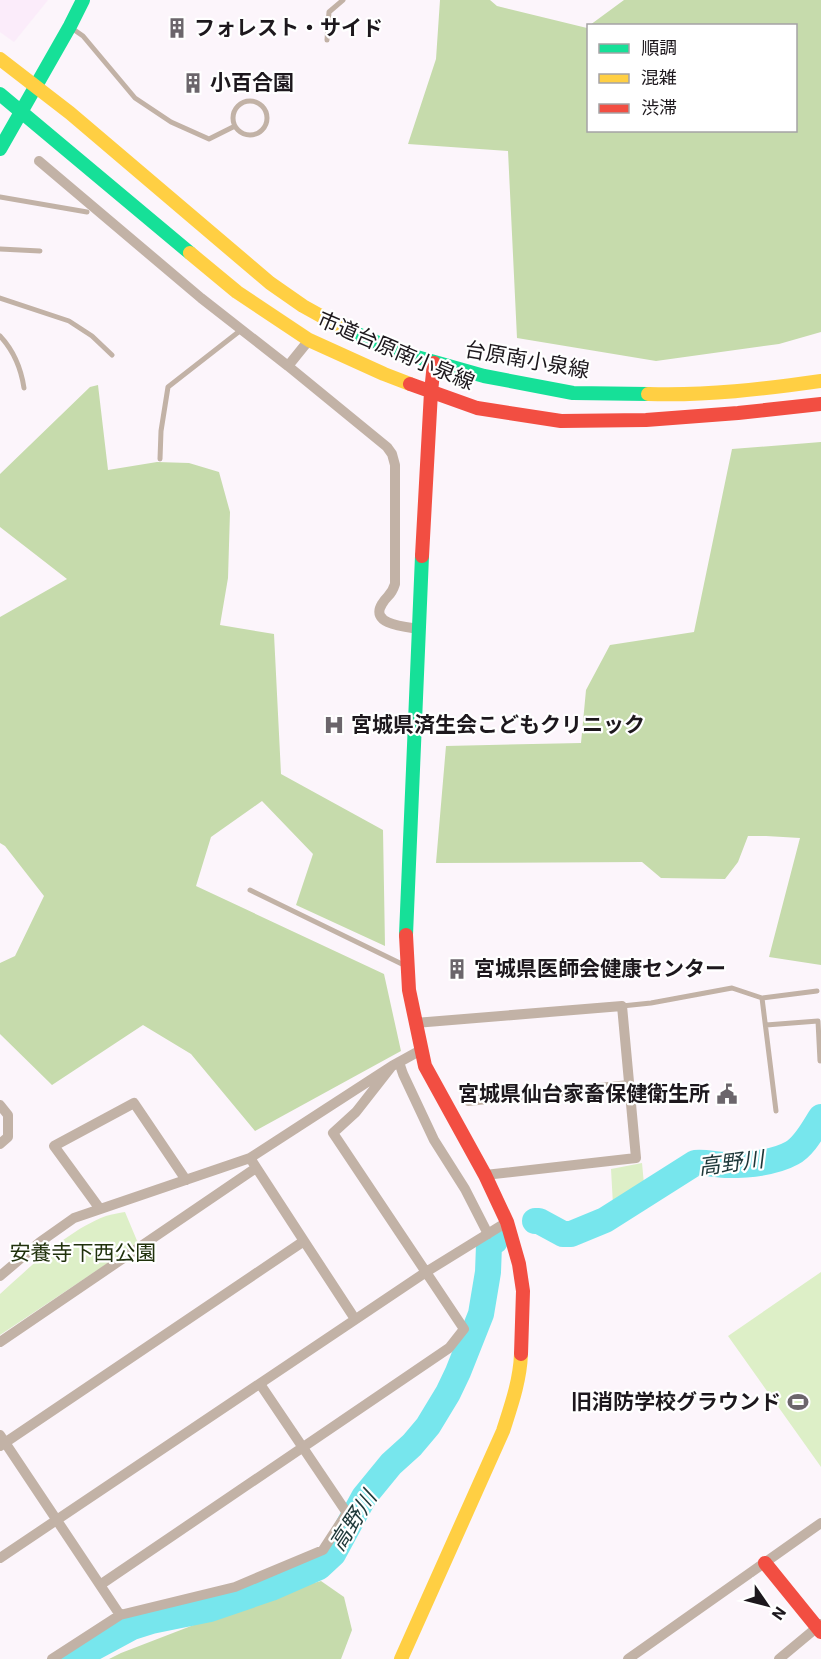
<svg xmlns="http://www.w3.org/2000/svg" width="821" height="1659" font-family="Roboto,'Noto Sans JP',sans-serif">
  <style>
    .built { fill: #fbecfa }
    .green { fill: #ddefc7 }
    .forest { fill: #c6dbac }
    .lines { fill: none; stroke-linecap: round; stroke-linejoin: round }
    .river { stroke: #77e6ed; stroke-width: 26 }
    .lane { stroke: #c2b2a6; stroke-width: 5 }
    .street { stroke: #c2b2a6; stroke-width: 10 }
    .fast { stroke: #16e098; stroke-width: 14 }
    .slow { stroke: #ffcf43; stroke-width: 14 }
    .jam { stroke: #f24e42; stroke-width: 14 }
    .labels { text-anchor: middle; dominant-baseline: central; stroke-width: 4.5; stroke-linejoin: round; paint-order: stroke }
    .poi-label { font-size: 21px; font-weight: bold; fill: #1d181d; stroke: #fff; text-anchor: start }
    .street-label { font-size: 21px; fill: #1d181d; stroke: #fff }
    .park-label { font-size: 21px; fill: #20310c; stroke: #fff }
    .water-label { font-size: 22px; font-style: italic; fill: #1e3839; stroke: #fff }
  </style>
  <rect width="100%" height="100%" fill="#fcf5fb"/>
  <path class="built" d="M 0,0 L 48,0 L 14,42 L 0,32 Z"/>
  <path class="green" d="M 642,1163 L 644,1184 L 613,1205 L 611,1169 Z
    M 125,1212 L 138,1243 L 0,1335 L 0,1294 C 30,1267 68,1230 106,1216 C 112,1214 119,1213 125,1212 Z
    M 821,1272 L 821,1467 L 728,1336 Z"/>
  <path class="forest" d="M 440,0 L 490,0 L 497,6 L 587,28 L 588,26 L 588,130 L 796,130 L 796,26 L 590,25 L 624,0 L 821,0 L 821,332 L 779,344 L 656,361 L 517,338 L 508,151 L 408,144 L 436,59 Z
    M 98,385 L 108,470 L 157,462 L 189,463 L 219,472 L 230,512 L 228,578 L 220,625 L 274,634 L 281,774 L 383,830 L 385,946 L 296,905 L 313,854 L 262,801 L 211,837 L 196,886 L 384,974 L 401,1051 L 255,1131 L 191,1054 L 143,1025 L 52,1085 L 0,1034 L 0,963 L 15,956 L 44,896 L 5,846 L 0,843 L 0,617 L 67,579 L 0,527 L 0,474 L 90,387 Z
    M 821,442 L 821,965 L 769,957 L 800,838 L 766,836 L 748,836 L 738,862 L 725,879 L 661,878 L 642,862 L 436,863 L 446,746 L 581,743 L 586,690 L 610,645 L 694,632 L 732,449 Z
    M 321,1581 L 344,1597 L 352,1630 L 341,1659 L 109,1659 L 121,1653 L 274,1594 Z"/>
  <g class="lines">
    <path class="river" d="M 535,1221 L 539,1221 L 563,1234 L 571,1234 L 605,1220 L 695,1163 C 707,1162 716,1165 728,1165 C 748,1165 774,1163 792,1153 C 805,1146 813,1129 821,1117
      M 73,1659 L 132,1627 L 151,1621 L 210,1609 L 271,1588 L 319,1567 L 333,1554 L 364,1497 L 391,1464 L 412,1445 L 428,1426 L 448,1393 L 458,1372 L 481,1314 L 488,1272 L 489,1245 L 495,1241"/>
    <path class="lane" d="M 70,27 L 83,36 L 135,98 L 171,122 L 209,139 L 235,126
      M 327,40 L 329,12 L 343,0
      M233 118a17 17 0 1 1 34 0a17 17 0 1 1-34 0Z
      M 0,197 L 87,212
      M 0,249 L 40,251
      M 0,298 L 69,321 L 92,336 L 112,355
      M 0,336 C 14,351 21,368 24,388
      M 160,459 L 161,431 L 168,387 L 241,330
      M 250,890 L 406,966
      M 762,998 L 817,991
      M 622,1006 L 651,1003 L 732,988 L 762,998 L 776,1111
      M 766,1025 L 818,1021 L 820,1061"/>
    <path class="street" d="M 39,161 L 201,298 L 288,366 L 309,340
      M 288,366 L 387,447 L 392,454 L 395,465 L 395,584 C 391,597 387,595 382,604 C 369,625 407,627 419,629
      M 415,1023 L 622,1006 L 636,1158 L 485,1175
      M 399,1062 L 403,1074 L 434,1140 L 465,1189 L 488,1234
      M 468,1101 L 629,1085
      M 0,1105 L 8,1115 L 8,1137 L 0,1144
      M 250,1158 L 392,1066 L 421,1050
      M 100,1209 L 54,1146 L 134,1103 L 186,1180
      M 304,1241 L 355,1319
      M 0,1276 L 40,1242 L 74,1218 L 250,1158 L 304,1241 L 0,1446
      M 0,1342 L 256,1168
      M 0,1435 L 120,1615
      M 0,1558 L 426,1272 L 507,1222
      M 100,1585 L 449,1348 L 464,1329 L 333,1133 L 356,1112 L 392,1066
      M 52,1659 L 120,1615 L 235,1587 L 323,1550 L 347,1513 L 260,1384
      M 628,1659 L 821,1523
      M 779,1659 L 821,1624"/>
    <path class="fast" d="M 0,94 L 190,253
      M 0,149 L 70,26 L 83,0
      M 339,326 L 399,352 L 484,376 L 573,393 L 648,394
      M 406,935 L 422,556"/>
    <path class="slow" d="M 0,59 L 70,113 L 270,283 L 303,306 L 339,326
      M 190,253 L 237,292 L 309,340 L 384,374 L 410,384
      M 648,394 C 706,396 764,389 821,381
      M 401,1659 L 503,1431 C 511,1406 520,1381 521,1354"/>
    <path class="jam" d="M 410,384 L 477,408 L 561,421 L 646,420 L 738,413 L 821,404
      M 422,556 L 431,392 L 434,363
      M 406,935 L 409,990 L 425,1066 L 485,1175 L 507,1222 L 519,1264 L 523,1291 L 521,1354
      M 765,1563 L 821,1632"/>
  </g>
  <defs>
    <g id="building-bare" transform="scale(1.62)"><path d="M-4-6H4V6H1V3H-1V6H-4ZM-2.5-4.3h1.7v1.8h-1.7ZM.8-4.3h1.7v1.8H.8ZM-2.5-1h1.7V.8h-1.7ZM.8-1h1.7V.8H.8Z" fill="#6b656b" stroke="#fff" stroke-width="2.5" paint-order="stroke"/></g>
    <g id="hospital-bare" transform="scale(1.62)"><path d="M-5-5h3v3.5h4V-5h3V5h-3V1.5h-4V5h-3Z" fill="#6b656b" stroke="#fff" stroke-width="2.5" paint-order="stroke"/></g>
    <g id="civic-bare" transform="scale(1.62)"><path d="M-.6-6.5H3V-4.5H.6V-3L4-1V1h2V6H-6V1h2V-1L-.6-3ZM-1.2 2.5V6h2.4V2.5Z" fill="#6b656b" stroke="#fff" stroke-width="2.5" paint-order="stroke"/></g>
    <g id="stadium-bare" transform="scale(1.62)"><path d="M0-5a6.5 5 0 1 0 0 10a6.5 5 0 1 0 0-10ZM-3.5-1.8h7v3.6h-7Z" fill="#6b656b" stroke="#fff" stroke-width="2.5" paint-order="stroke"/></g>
  </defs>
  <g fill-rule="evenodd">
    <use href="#building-bare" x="177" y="28"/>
    <use href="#building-bare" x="193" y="83"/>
    <use href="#hospital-bare" x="334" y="725"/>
    <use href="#building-bare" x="457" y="969"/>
    <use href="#civic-bare" x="727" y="1094"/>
    <use href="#stadium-bare" x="798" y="1402"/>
  </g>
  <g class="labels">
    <g class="poi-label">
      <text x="194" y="28">フォレスト・サイド</text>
      <text x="210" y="83">小百合園</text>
      <text x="351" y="725">宮城県済生会こどもクリニック</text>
      <text x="474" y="969">宮城県医師会健康センター</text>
      <text x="710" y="1094" text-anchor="end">宮城県仙台家畜保健衛生所</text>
      <text x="781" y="1402" text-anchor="end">旧消防学校グラウンド</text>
    </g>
    <g class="street-label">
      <text transform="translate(396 351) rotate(23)">市道台原南小泉線</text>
      <text transform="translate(527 360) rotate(10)">台原南小泉線</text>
    </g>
    <g class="park-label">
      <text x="83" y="1253">安養寺下西公園</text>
    </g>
    <g class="water-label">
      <text transform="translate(731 1163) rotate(-7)">高野川</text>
      <text transform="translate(353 1521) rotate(-57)">高野川</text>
    </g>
  </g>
  <rect x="587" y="24" width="210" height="108" fill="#ffffff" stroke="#a5a3a5" stroke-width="1.5"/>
  <rect x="599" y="44" width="30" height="9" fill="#16e098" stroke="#a5a3a5" stroke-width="1.5"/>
  <text x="641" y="54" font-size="18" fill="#1d181d">順調</text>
  <rect x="599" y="74" width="30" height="9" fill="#ffcf43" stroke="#a5a3a5" stroke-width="1.5"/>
  <text x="641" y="84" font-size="18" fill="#1d181d">混雑</text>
  <rect x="599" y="104" width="30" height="9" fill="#f24e42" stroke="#a5a3a5" stroke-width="1.5"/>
  <text x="641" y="114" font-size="18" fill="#1d181d">渋滞</text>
  <g transform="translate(767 1605) rotate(125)" stroke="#ffffff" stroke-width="4.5" paint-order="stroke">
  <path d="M0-4.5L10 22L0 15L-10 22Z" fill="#1d181d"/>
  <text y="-9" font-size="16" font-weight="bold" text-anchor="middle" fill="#1d181d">N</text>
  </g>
</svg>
